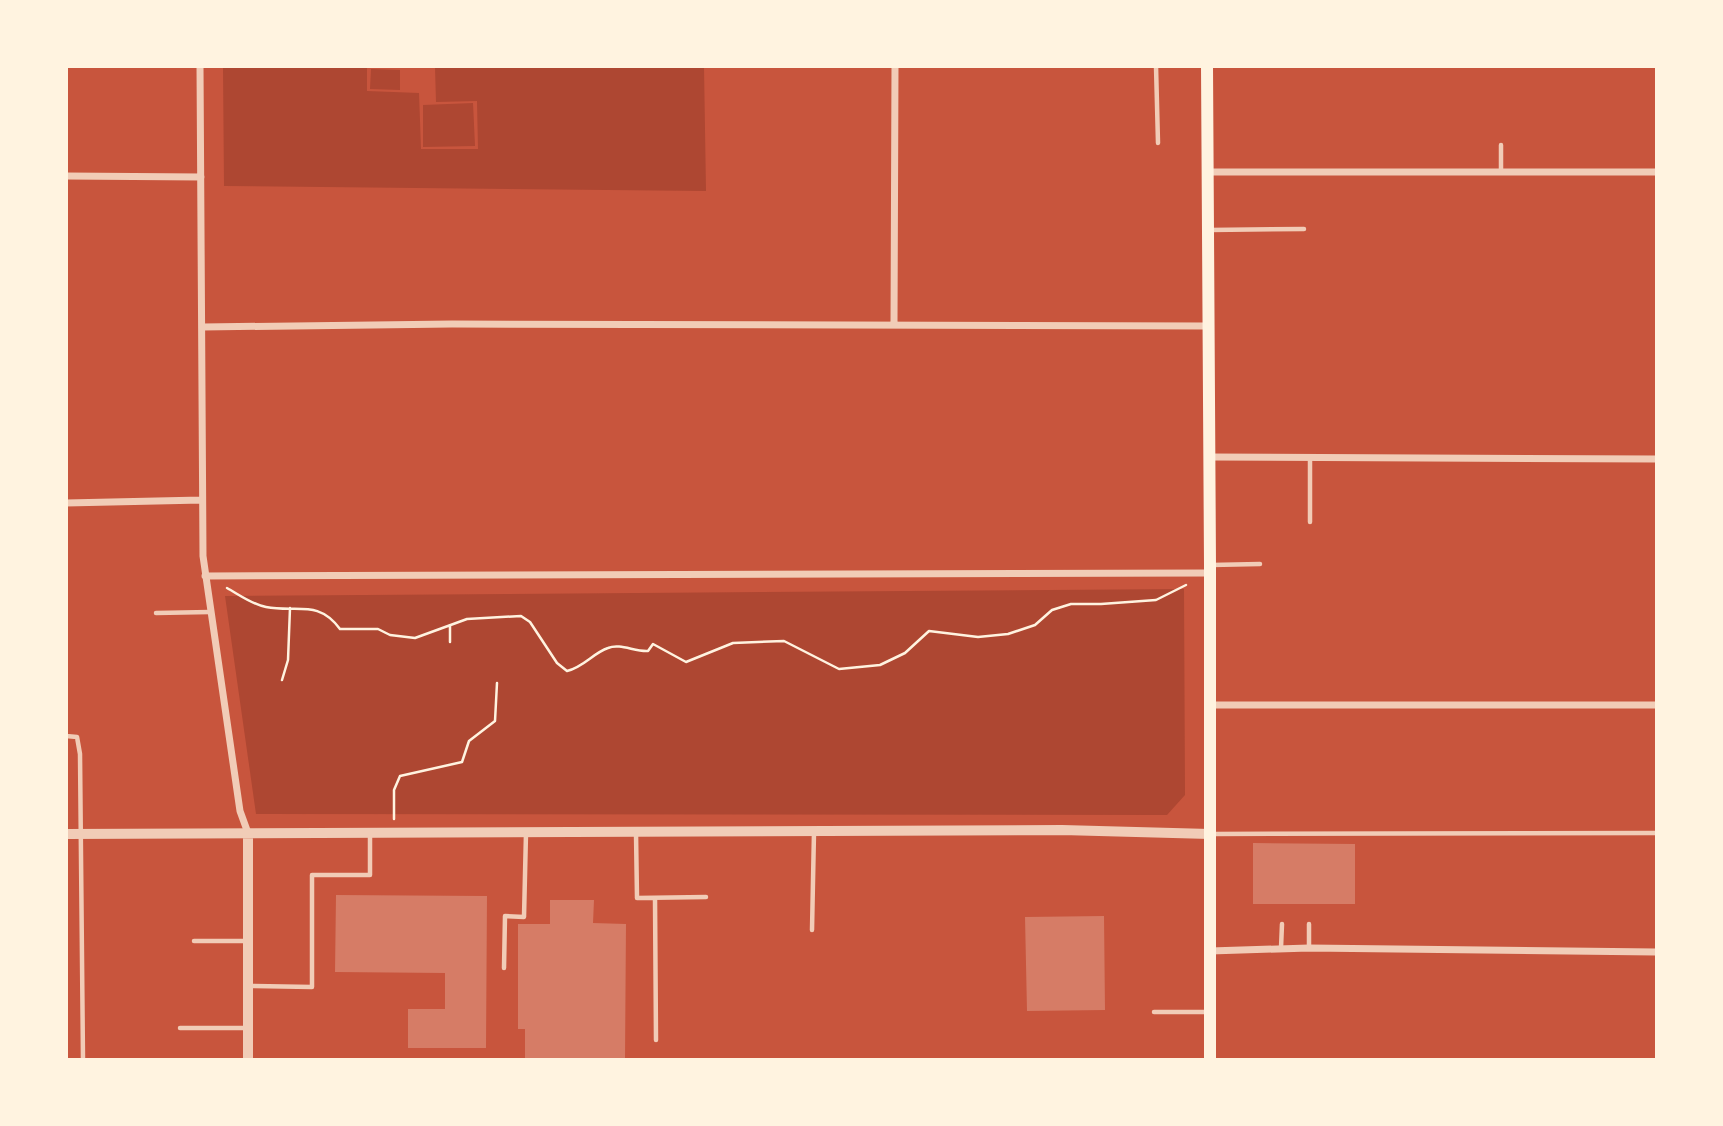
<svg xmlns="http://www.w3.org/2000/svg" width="1723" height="1126" font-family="'Varela Round',sans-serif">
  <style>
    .green { fill: #ae4732 }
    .building { fill: #d67c66 }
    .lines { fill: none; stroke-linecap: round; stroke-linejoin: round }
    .path { stroke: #fff3e0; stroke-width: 2.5 }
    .service { stroke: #f1ccb7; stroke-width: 4.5 }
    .minor { stroke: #f1ccb7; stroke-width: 7 }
    .tertiary { stroke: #f1ccb7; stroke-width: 10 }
    .secondary { stroke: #fff3e0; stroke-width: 12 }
  </style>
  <rect width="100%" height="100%" fill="#c8553d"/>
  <path class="green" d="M 223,67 L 367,67 L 367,91 L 419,93 L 421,149 L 478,149 L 477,101 L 436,102 L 435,67 L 704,67 L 706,191 L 224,186 Z
    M 371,69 L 400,70 L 400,90 L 370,89 Z
    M 473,103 L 475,146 L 423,147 L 423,105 Z
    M 1184,589 L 1185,795 L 1167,815 L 256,814 L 225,596 Z"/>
  <path class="building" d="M 1253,843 L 1355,844 L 1355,904 L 1253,904 Z
    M 336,895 L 487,896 L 486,1048 L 408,1048 L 408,1009 L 445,1009 L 445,973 L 335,972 Z
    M 550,900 L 594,900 L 593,923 L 626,924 L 625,1060 L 525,1060 L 525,1029 L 518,1029 L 518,924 L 550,924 Z
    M 1104,916 L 1105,1010 L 1027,1011 L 1025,917 Z"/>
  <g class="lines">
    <path class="path" d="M 227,588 C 238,594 253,605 266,607 C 297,613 318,599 340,629 L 378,629 L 390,635 L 415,638 L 467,619 L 521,616 L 530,622 L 557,663 L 567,671 C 584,667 593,653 608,648 C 620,643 635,652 648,651 L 653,644 L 686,662 L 733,643 L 784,641 L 839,669 L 880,665 L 905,653 L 929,631 L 978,637 L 1008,634 L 1035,625 L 1052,610 L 1071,604 L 1101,604 L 1156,600 L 1186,585
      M 450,626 L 450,642
      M 282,680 L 288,660 L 290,608
      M 394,819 L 394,790 L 400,776 L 462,762 L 469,741 L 495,721 L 497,683"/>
    <path class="service" d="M 1156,66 L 1158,143
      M 1501,145 L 1501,171
      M 1209,230 L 1304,229
      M 1310,458 L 1310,522
      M 1211,565 L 1260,564
      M 156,613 L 210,612
      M 66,736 L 77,737 L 80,754 L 83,1060
      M 636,833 L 637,898 L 706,897
      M 1213,834 L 1656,833
      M 655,898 L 656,1040
      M 1309,924 L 1309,947
      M 812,930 L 814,832
      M 194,941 L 247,941
      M 1281,948 L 1282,924
      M 504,968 L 505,916 L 524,917 L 526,833
      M 249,986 L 312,987 L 312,875 L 370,875 L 370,833
      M 1154,1012 L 1210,1012
      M 180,1028 L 247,1028"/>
    <path class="minor" d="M 200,66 L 203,556 L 240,811 L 248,833
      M 1207,172 L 1656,172
      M 66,176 L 201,177
      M 894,325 L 895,66
      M 203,327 L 452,324 L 1208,326
      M 1209,457 L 1656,459
      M 66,503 L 202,500
      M 205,576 L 1210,573
      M 1210,705 L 1656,705
      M 1210,951 L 1309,948 L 1656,952"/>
    <path class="tertiary" d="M 66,834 L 1062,830 L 1210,834
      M 248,1060 L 248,833"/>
    <path class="secondary" d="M 1207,66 L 1210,565 L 1210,1060"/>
  </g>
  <rect width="1723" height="1126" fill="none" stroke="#fff3e0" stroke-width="136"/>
</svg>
